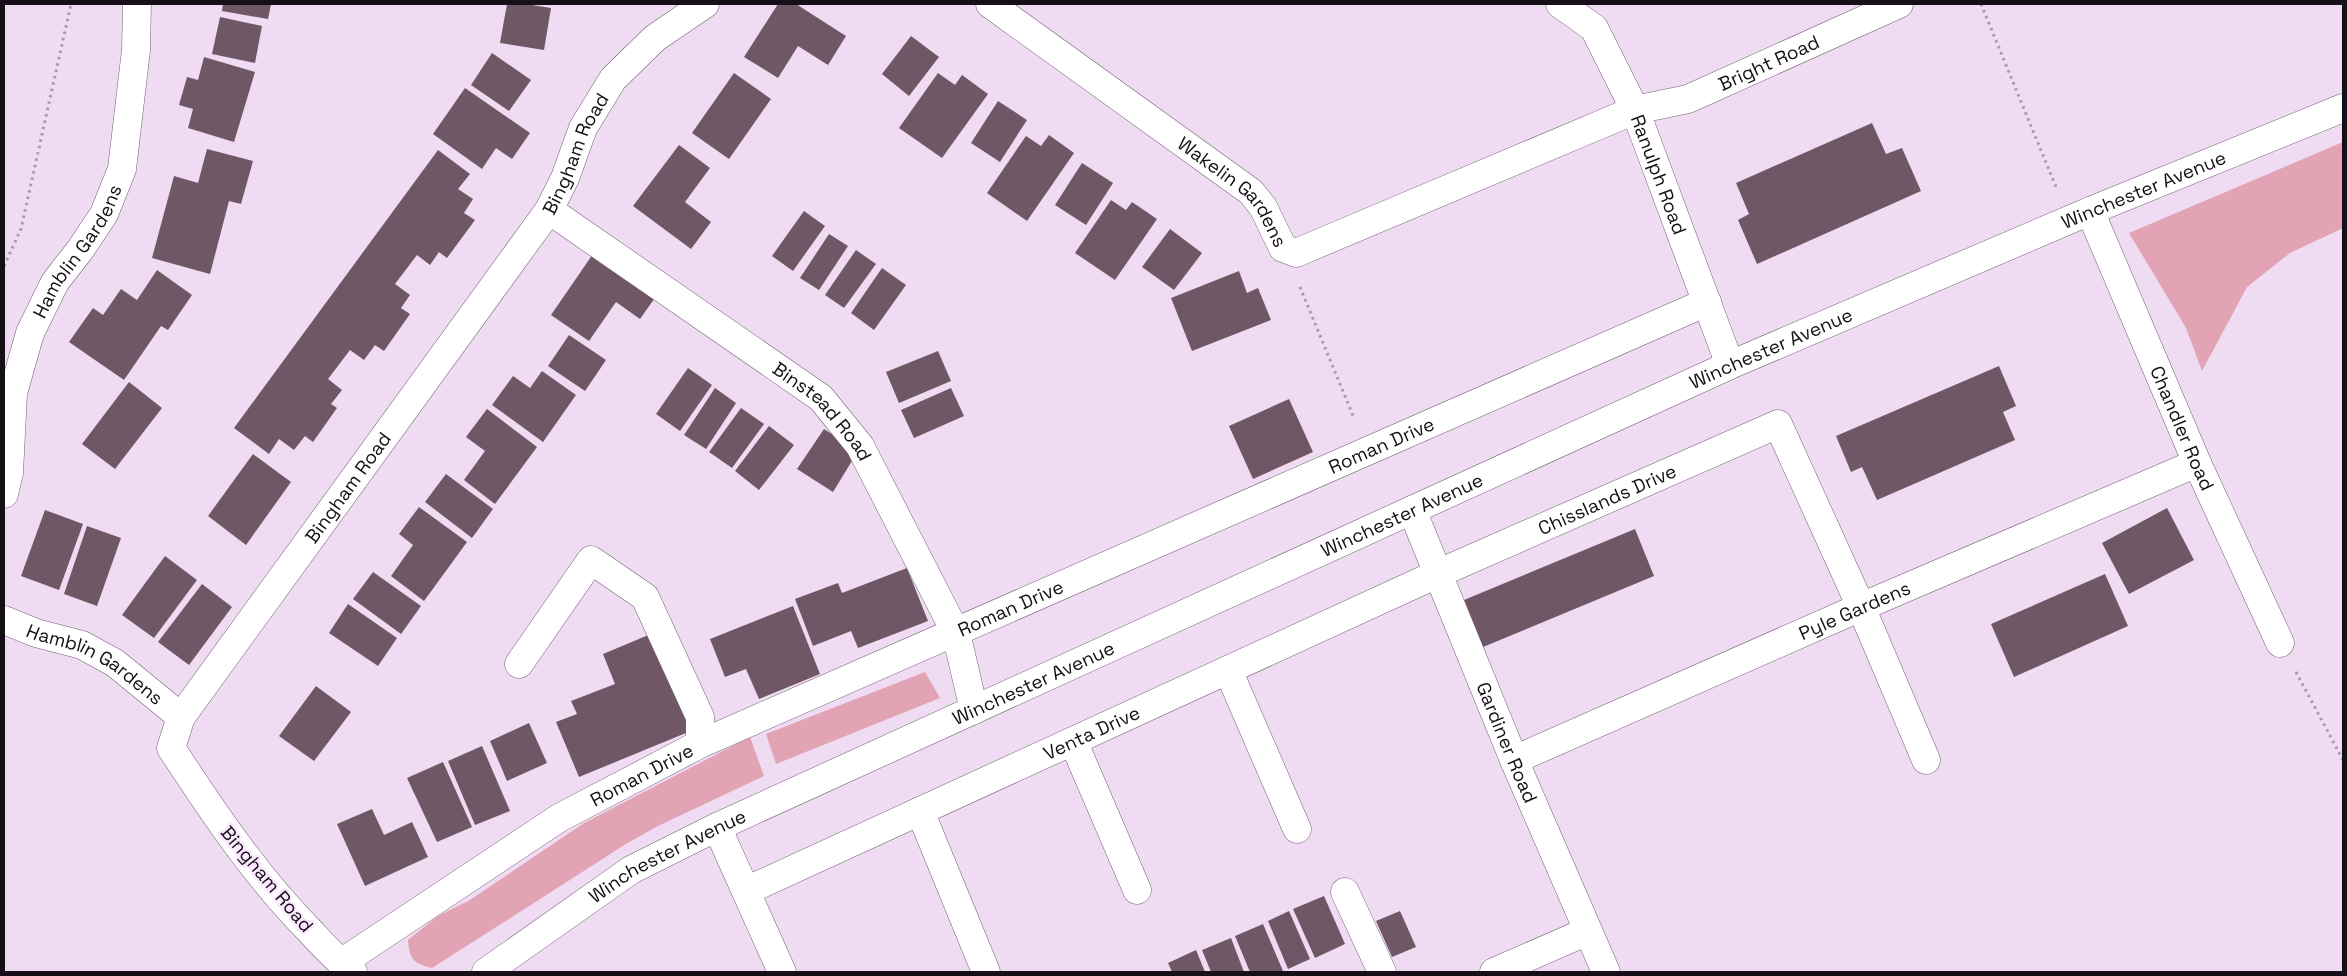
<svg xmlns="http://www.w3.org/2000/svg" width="2347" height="976" font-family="'Space Grotesk',sans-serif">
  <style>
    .green { fill: #e2a4b5 }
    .building { fill: #6f5766 }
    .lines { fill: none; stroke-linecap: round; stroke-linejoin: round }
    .minor-casing { stroke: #726174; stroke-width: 29 }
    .path { stroke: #a999ab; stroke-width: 3; stroke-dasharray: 2.5 4; stroke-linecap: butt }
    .minor { stroke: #fff; stroke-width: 28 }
    .labels { text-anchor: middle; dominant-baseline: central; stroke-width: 5; stroke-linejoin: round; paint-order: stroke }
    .street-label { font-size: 19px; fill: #160f17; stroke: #fce8ff }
  </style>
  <rect width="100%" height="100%" fill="#efdbf2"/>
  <path class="green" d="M 2343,142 L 2343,228 L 2290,253 L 2247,287 L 2202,371 L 2186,328 L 2129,233 Z
    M 925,672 L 940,698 L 776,764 L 766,734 Z
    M 750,737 L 764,776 L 658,826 L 626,844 L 432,968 C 414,964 409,959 408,940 L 438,916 L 470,900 L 584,823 Z"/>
  <path class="building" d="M 223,4 L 271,4 L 268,19 L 222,11 Z
    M 507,4 L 526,4 L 551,8 L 544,50 L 500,43 Z
    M 778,4 L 796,4 L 846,36 L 828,65 L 798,46 L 778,78 L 744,57 Z
    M 220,17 L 262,26 L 255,63 L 212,54 Z
    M 911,36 L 939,57 L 909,96 L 882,74 Z
    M 492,53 L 531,80 L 509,111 L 471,85 Z
    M 204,57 L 255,72 L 234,142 L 188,128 L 193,109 L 179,105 L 187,77 L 198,80 Z
    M 734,73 L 771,99 L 729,159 L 692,133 Z
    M 938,73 L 955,85 L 962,75 L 988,94 L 942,158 L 899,128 Z
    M 465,88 L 530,133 L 512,159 L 496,148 L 482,169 L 433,134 Z
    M 998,101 L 1027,120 L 1000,162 L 971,143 Z
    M 1872,123 L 1886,154 L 1902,148 L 1921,191 L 1757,264 L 1738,220 L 1749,214 L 1736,183 Z
    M 1049,135 L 1074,153 L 1027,221 L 987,193 L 1026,136 L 1041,146 Z
    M 679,145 L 710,168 L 685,202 L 711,222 L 691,249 L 633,206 Z
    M 207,149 L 253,161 L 241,204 L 229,201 L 210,274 L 152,258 L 174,176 L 198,183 Z
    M 438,150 L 470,174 L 458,189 L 473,199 L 464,213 L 475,220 L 447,258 L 439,252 L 430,265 L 417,255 L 395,284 L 410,295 L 401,308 L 410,314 L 384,351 L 375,345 L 364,360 L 350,350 L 328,379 L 342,390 L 331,404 L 337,408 L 313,442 L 305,436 L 294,450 L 279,439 L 269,454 L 234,428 Z
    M 1082,163 L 1113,183 L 1086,225 L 1055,205 Z
    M 1111,200 L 1126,210 L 1132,202 L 1157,219 L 1115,280 L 1075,253 Z
    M 804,211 L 825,226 L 793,271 L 772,256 Z
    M 1170,229 L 1202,253 L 1174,290 L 1142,267 Z
    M 829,234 L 848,246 L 819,290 L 800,278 Z
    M 856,250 L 876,264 L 844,308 L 825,295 Z
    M 595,251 L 657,295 L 640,319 L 616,302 L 589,341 L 551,315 Z
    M 882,268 L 906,285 L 874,330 L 851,313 Z
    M 157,270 L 192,295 L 168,330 L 161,326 L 124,380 L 69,342 L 93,308 L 103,315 L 121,289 L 137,300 Z
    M 1239,271 L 1247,293 L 1258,288 L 1271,320 L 1192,351 L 1171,298 Z
    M 569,335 L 606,360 L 585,391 L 548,366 Z
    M 938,351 L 951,381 L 899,403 L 886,372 Z
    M 1999,366 L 2016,406 L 2003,412 L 2015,440 L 1877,500 L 1862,467 L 1851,472 L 1836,436 Z
    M 688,368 L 712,385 L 680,431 L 656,414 Z
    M 542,371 L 576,395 L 543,442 L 492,405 L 513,376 L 530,388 Z
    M 129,382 L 162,408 L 115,469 L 82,444 Z
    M 715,388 L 736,403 L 706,449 L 684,435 Z
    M 951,388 L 964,416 L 914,438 L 901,410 Z
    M 1289,399 L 1313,452 L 1253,479 L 1229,426 Z
    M 741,408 L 764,424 L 732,468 L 709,452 Z
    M 487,409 L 537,447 L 495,504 L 464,480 L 485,451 L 466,437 Z
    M 769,426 L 794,445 L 759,490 L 735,471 Z
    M 824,429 L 858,451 L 833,492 L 797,469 Z
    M 253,454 L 291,482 L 246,545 L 208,516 Z
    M 446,474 L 493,509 L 472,538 L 425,502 Z
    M 419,507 L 467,542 L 424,601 L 391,576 L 413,545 L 399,534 Z
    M 2167,508 L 2194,560 L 2129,594 L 2102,543 Z
    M 45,510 L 83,524 L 59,590 L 21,576 Z
    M 87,526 L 121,538 L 97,606 L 64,594 Z
    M 1635,529 L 1654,576 L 1483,647 L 1464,600 Z
    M 165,556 L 197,580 L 154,638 L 122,615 Z
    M 907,568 L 928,621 L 858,648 L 851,631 L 813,646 L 795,599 L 838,583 L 842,593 Z
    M 373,572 L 421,606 L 401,634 L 353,599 Z
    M 2105,574 L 2128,626 L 2014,677 L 1991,624 Z
    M 202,584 L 232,607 L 189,665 L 158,642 Z
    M 348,604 L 397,638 L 378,666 L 329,633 Z
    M 793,606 L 820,674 L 759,699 L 746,669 L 725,677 L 710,639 Z
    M 658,631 L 698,728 L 579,777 L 556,722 L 577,714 L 571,701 L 615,684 L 603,654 Z
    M 316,686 L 351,712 L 314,761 L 279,736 Z
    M 529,723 L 547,763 L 507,781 L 490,741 Z
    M 482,746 L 510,811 L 475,825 L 448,761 Z
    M 443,762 L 472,827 L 437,842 L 407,778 Z
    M 372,809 L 384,835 L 412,822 L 428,857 L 365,886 L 337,824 Z
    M 1324,896 L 1345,944 L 1315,958 L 1293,909 Z
    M 1289,911 L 1310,959 L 1288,969 L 1268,921 Z
    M 1400,911 L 1416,947 L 1392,957 L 1376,921 Z
    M 1263,924 L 1283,971 L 1281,972 L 1250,972 L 1235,936 Z
    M 1231,938 L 1244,972 L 1211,972 L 1202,950 Z
    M 1196,950 L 1205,972 L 1172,972 L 1168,963 Z"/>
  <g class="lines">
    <g class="minor-casing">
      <g id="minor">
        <path id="s1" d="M 990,4 L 1251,192 L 1263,207 L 1283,248 L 1296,253 L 1635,110 L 1688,99 L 1899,4"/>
        <path id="s2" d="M 1560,4 L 1594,28 L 1635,110 L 1730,365"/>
        <path id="s3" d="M 549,210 L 821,398 L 860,446 L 956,633 L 974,710"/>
        <path id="s4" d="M 2090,211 L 2197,463 L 2280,643"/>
        <path id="s5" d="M 4,494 L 9,473 L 13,393 L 30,333 L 55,282 L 80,250 L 104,214 L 122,169 L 136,50 L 137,4"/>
        <path id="s6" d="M 1412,510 L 1514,760 L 1606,972"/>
        <path id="s7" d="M 4,620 L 36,633 L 82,645 L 115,663 L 181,717"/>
        <path d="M 519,664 L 591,560 L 645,597 L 700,717 L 700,744"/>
        <path d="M 1228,670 L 1297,829"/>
        <path d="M 1073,741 L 1137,890"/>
        <path id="s8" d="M 1514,760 L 1861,607 L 2197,463"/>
        <path d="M 920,811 L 986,972"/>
        <path d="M 717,827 L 782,972"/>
        <path id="s9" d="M 746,891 L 1437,574 L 1778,424 L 1861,607 L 1926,760"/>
        <path d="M 1345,892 L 1382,972"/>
        <path id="s10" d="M 341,963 L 559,818 L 700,744 L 1707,302"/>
        <path id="s11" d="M 353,972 C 336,960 323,945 309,930 C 255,875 213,812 171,748 L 181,717 L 549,210 L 565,178 L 583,128 L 613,79 L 655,38 L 705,4"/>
        <path id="s12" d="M 486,972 L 631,870 L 717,827 L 1730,365 L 2090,211 L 2343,108"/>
        <path d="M 1494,972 L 1588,931"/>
      </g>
    </g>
    <path class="path" d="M 1981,4 L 2056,187
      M 4,266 L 21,229 L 71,4
      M 1300,287 L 1354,418
      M 2296,672 L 2343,760"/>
    <use href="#minor" class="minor"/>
  </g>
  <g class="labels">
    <g class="street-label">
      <text stroke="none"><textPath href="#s1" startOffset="911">Bright Road</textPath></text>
      <text stroke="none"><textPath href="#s11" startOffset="1011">Bingham Road</textPath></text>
      <text stroke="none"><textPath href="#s2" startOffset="202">Ranulph Road</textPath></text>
      <text stroke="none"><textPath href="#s12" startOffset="1836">Winchester Avenue</textPath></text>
      <text stroke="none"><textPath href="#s1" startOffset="309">Wakelin Gardens</textPath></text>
      <text stroke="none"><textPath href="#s5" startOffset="259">Hamblin Gardens</textPath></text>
      <text stroke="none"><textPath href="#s12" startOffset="1431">Winchester Avenue</textPath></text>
      <text stroke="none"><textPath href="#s3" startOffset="341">Binstead Road</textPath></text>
      <text stroke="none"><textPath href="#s4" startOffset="236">Chandler Road</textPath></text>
      <text stroke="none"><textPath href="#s10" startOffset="1165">Roman Drive</textPath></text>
      <text stroke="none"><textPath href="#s11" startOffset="606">Bingham Road</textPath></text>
      <text stroke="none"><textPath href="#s9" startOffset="946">Chisslands Drive</textPath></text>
      <text stroke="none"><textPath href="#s12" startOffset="1026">Winchester Avenue</textPath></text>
      <text stroke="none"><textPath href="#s10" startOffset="760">Roman Drive</textPath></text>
      <text stroke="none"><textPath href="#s8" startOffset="372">Pyle Gardens</textPath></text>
      <text stroke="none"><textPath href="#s7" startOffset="102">Hamblin Gardens</textPath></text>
      <text stroke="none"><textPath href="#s12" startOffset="621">Winchester Avenue</textPath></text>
      <text stroke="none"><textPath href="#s9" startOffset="380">Venta Drive</textPath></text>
      <text stroke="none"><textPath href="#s6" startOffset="251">Gardiner Road</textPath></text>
      <text stroke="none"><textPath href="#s10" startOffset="355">Roman Drive</textPath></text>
      <text stroke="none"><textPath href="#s12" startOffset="216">Winchester Avenue</textPath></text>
      <text transform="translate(267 879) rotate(50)">Bingham Road</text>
    </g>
  </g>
  <rect width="2347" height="976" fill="none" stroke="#160f17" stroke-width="10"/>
</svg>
